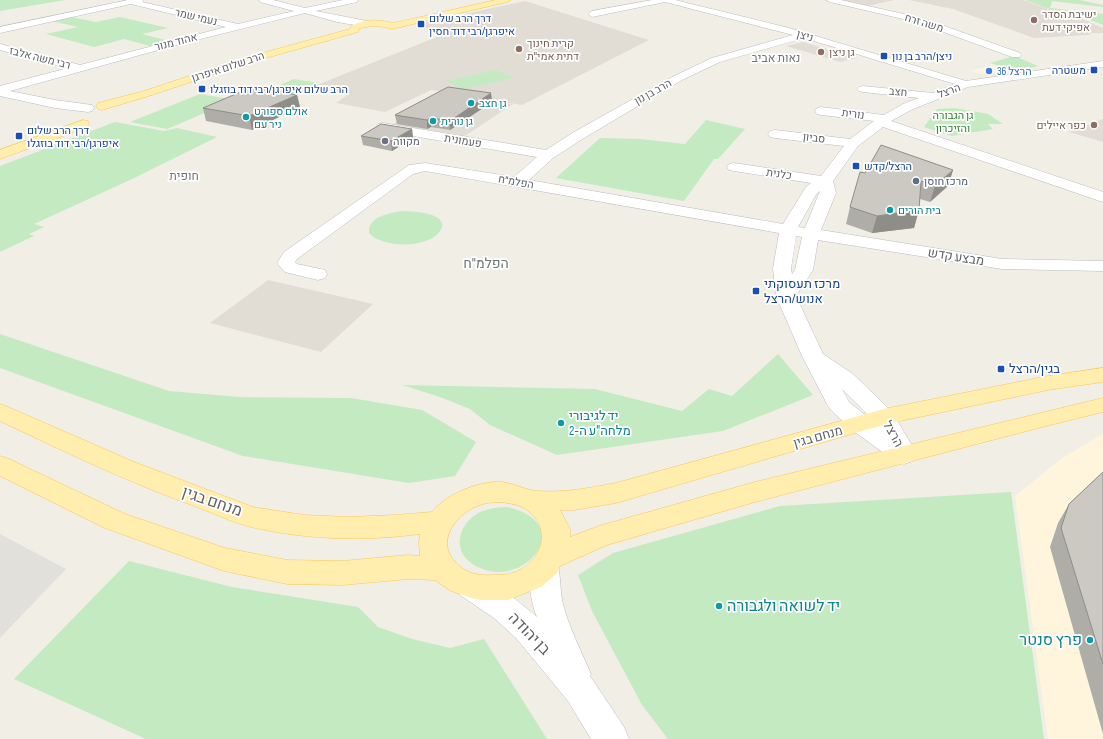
<svg xmlns="http://www.w3.org/2000/svg" width="1103" height="739" font-family="'Sofia Sans Condensed',Heebo,sans-serif">
  <style>
    .commercial { fill: #fff5dd }
    .industrial { fill: #e2e0db }
    .education { fill: #e1ddd5 }
    .green { fill: #c3eac1 }
    .lines { fill: none; stroke-linecap: round; stroke-linejoin: round }
    .minor-casing { stroke: #b9bcc1; stroke-width: 1 }
    .major-casing { stroke: #fdc554; stroke-width: 1 }
    .minor { fill: #fff; fill-rule: evenodd }
    .major { fill: #ffeead; fill-rule: evenodd }
    .wall { fill: #afada8 }
    .shaded-wall { fill: #8f8d88 }
    .building { fill: #ccc9c3; stroke: #8f8d88 }
    .education-dot { fill: #8d6e63; stroke: #fff; stroke-width: 1.5 }
    .transit-dot { fill: #1a4fb4; stroke: #fff; stroke-width: 1.5 }
    .shop-dot { fill: #3f7fe0; stroke: #fff; stroke-width: 1.5 }
    .culture-dot { fill: #0f9aa8; stroke: #fff; stroke-width: 1.5 }
    .worship-dot { fill: #6b7280; stroke: #fff; stroke-width: 1.5 }
    .service-dot { fill: #5c6f8a; stroke: #fff; stroke-width: 1.5 }
    .labels { text-anchor: middle; dominant-baseline: central; stroke-width: 3.5; stroke-linejoin: round; paint-order: stroke }
    .far-education-label { font-size: 11px; fill: #785e54; stroke: #fff; text-anchor: start }
    .far-street-label { font-size: 11px; fill: #5e6368; stroke: #fff }
    .far-transit-label { font-size: 11px; fill: #164399; stroke: #fff; text-anchor: start }
    .far-shop-label { font-size: 11px; fill: #366cbe; stroke: #fff; text-anchor: start }
    .far-culture-label { font-size: 11px; fill: #0d838f; stroke: #fff; text-anchor: start }
    .far-park-label { font-size: 11px; fill: #2f862e; stroke: #fff }
    .far-worship-label { font-size: 11px; fill: #5b616d; stroke: #fff; text-anchor: start }
    .far-service-label { font-size: 11px; fill: #4e5e75; stroke: #fff; text-anchor: start }
    .far-neighbourhood-label { font-size: 12px; fill: #6f757a; stroke: #fff }
    .street-label { font-size: 13px; fill: #5e6368; stroke: #fff }
    .transit-label { font-size: 13px; fill: #164399; stroke: #fff; text-anchor: start }
    .culture-label { font-size: 13px; fill: #0d838f; stroke: #fff; text-anchor: start }
    .neighbourhood-label { font-size: 14px; fill: #6f757a; stroke: #fff }
    .near-street-label { font-size: 16px; fill: #5e6368; stroke: #fff }
    .near-culture-label { font-size: 16px; fill: #0d838f; stroke: #fff; text-anchor: start }
  </style>
  <rect width="100%" height="100%" fill="#f1eee6"/>
  <path class="commercial" d="M 994,65 L 1012,70 L 981,74 L 971,71 Z
    M 1103,434 L 1103,739 L 1048,739 L 1015,496 L 1062,458 Z"/>
  <path class="industrial" d="M 0,534 L 66,569 L 0,638 Z"/>
  <path class="education" d="M 843,0 L 894,0 L 868,6 Z
    M 909,0 L 1023,0 L 1060,13 L 1071,14 L 1103,28 L 1103,33 L 1092,33 L 1088,35 L 1034,38 L 953,9 Z
    M 525,1 L 649,40 L 522,105 L 431,90 L 385,112 L 336,103 L 349,94 L 312,87 L 447,33 L 417,26 L 427,22 Z
    M 803,42 L 857,58 L 840,62 L 786,46 Z
    M 445,94 L 513,104 L 465,136 L 393,124 Z
    M 1103,119 L 1103,142 L 1069,132 Z
    M 268,280 L 373,304 L 321,352 L 210,323 Z"/>
  <path class="green" d="M 0,0 L 65,0 L 0,11 Z
    M 1025,0 L 1079,0 L 1103,5 L 1103,7 L 1052,1 L 1050,8 L 1103,14 L 1103,25 L 1072,13 L 1055,11 Z
    M 71,17 L 96,22 L 120,17 L 168,28 L 142,34 L 169,41 L 150,46 L 124,39 L 94,47 L 46,34 L 78,27 L 52,21 Z
    M 1014,56 L 1038,66 L 1016,71 L 990,63 Z
    M 496,70 L 514,78 L 463,89 L 446,81 Z
    M 294,79 L 318,83 L 280,99 L 255,95 Z
    M 200,94 L 235,100 L 167,129 L 130,122 Z
    M 955,108 L 988,114 L 1003,124 L 988,124 L 993,129 L 952,136 L 924,127 L 937,109 Z
    M 706,120 L 745,129 L 718,159 L 714,159 L 684,201 L 556,178 L 600,138 L 640,139 L 685,144 Z
    M 115,122 L 164,131 L 177,128 L 217,137 L 130,180 L 34,224 L 44,227 L 29,234 L 34,236 L 0,252 L 0,166 Z
    M 403,211 C 412,211 452,213 440,231 C 428,249 382,248 369,233 C 368,216 390,213 403,211 Z
    M 0,334 L 169,391 L 239,397 L 351,398 L 422,410 L 476,442 L 455,476 L 409,483 L 243,456 L 0,368 Z
    M 778,354 L 813,395 L 723,431 L 557,455 L 490,425 L 470,409 L 440,397 L 402,385 L 595,389 L 682,411 L 709,389 L 732,396 Z
    M 1011,492 L 1044,739 L 668,739 L 642,705 L 592,611 L 578,575 L 613,553 L 780,506 Z
    M 507,507 C 580,523 523,594 474,565 C 449,550 460,520 483,511 C 491,508 499,507 507,507 Z
    M 129,561 L 232,587 L 358,607 L 378,627 L 412,639 L 450,648 L 484,639 L 547,739 L 146,739 L 14,679 Z"/>
  <g class="lines">
    <g class="minor-casing">
      <path id="minor" d="M 128,0 L 144,0 L 142,2 L 238,24 L 294,11 L 260,2 L 259,0 L 273,0 L 305,8 L 343,0 L 358,0 L 357,2 L 316,11 L 367,21 L 372,24 L 367,27 L 337,22 L 305,13 L 180,44 L 10,91 L 55,100 L 92,105 L 94,108 L 92,111 L 88,112 L 55,108 L 0,96 L 0,86 L 68,68 L 0,50 L 0,44 L 80,65 L 226,27 L 131,4 L 0,33 L 0,27 Z
        M 652,0 L 675,0 L 789,28 L 966,81 L 1103,61 L 1103,67 L 968,87 L 911,110 L 891,121 L 1103,192 L 1103,202 L 883,127 L 858,146 L 833,181 L 836,193 L 821,230 L 1002,259 L 1103,261 L 1103,271 L 1002,269 L 818,240 L 813,270 L 796,296 L 823,354 L 853,374 L 892,412 L 916,452 L 917,455 L 913,461 L 904,464 L 895,461 L 852,430 L 832,411 L 828,406 L 802,356 L 776,296 L 773,269 L 779,233 L 425,171 L 413,174 L 297,259 L 295,262 L 297,264 L 325,270 L 327,274 L 325,278 L 318,280 L 285,272 L 277,263 L 284,252 L 409,165 L 425,163 L 514,177 L 537,157 L 383,131 L 378,130 L 377,127 L 378,124 L 383,123 L 546,150 L 574,132 L 674,76 L 712,58 L 793,35 L 665,2 L 592,17 L 588,14 L 592,11 ZM 804,38 L 955,84 L 933,93 L 863,86 L 859,87 L 857,89 L 859,91 L 863,92 L 919,98 L 903,104 L 884,115 L 821,107 L 817,108 L 815,111 L 817,114 L 821,115 L 874,121 L 850,139 L 775,130 L 770,131 L 768,134 L 770,137 L 775,138 L 844,146 L 821,176 L 734,163 L 729,164 L 727,167 L 729,170 L 734,171 L 811,183 L 806,187 L 783,224 L 529,180 L 553,158 L 584,138 L 682,80 L 720,62 ZM 820,191 L 805,228 L 798,227 L 817,193 ZM 796,236 L 802,237 L 795,270 L 792,274 L 791,269 ZM 842,389 L 874,421 L 875,423 L 849,402 Z
        M 826,0 L 841,0 L 922,18 L 1020,53 L 1021,55 L 1020,57 L 1012,57 L 916,22 L 830,2 Z
        M 545,555 L 555,559 C 562,572 559,589 563,604 C 568,625 582,653 591,674 L 590,676 L 624,727 L 629,739 L 591,739 L 568,701 L 516,638 L 494,618 L 460,595 L 456,586 L 460,577 C 464,576 469,574 472,574 C 488,576 524,606 537,617 C 530,599 526,576 535,559 Z"/>
    </g>
    <g class="major-casing">
      <path id="major" d="M 496,0 L 511,0 L 507,2 L 392,29 C 380,26 371,24 359,29 L 358,32 L 245,64 L 152,95 L 102,110 L 98,109 L 96,106 L 98,103 L 144,91 L 237,60 L 350,29 L 351,26 C 364,19 378,19 393,23 Z
        M 83,120 L 88,121 L 89,124 L 88,127 L 0,159 L 0,150 Z
        M 1103,368 L 1103,382 L 1048,390 L 886,424 L 616,503 L 574,510 L 560,510 L 570,529 L 570,537 L 599,526 L 755,482 L 1103,398 L 1103,412 L 1046,426 L 755,502 L 607,545 L 560,566 L 557,573 L 541,587 L 508,600 L 481,600 L 471,598 L 451,591 L 435,580 L 408,579 L 343,585 L 287,584 L 224,571 L 105,528 L 0,476 L 0,456 L 9,459 L 125,514 L 225,548 L 287,560 L 343,561 L 408,555 L 420,556 L 419,543 L 420,534 C 368,541 312,540 260,529 C 238,525 218,515 197,507 C 130,483 65,452 0,421 L 0,404 L 8,407 L 134,462 L 253,507 L 304,515 L 350,517 L 395,515 L 432,512 C 446,494 479,481 501,482 C 513,483 525,490 537,491 C 563,493 590,488 616,483 L 884,409 L 1048,376 ZM 501,502 C 507,503 516,504 522,507 C 551,522 547,557 518,571 C 510,575 501,575 492,575 C 478,576 466,573 456,563 C 435,542 455,515 477,506 C 484,503 493,502 501,502 Z"/>
    </g>
    <use href="#minor" class="minor"/>
    <use href="#major" class="major"/>
  </g>
  <path class="wall" d="M 491,93 L 492,102 L 450,130 L 431,127 L 427,129 L 397,124 L 395,115 Z
    M 297,95 L 300,107 L 252,130 L 206,121 L 203,108 Z
    M 412,129 L 413,138 L 392,151 L 363,145 L 361,136 Z
    M 953,170 L 948,186 L 930,202 L 920,199 L 919,210 L 914,228 L 872,233 L 846,224 L 850,207 L 865,173 Z
    M 1103,472 L 1103,734 L 1050,547 L 1058,523 L 1069,504 Z"/>
  <path class="shaded-wall" d="M 491,93 L 492,102 L 450,130 L 450,121 Z
    M 297,95 L 300,107 L 252,130 L 249,116 Z
    M 431,118 L 431,127 L 427,129 L 427,120 Z
    M 412,129 L 413,138 L 392,151 L 391,141 Z
    M 953,170 L 948,186 L 930,202 L 935,186 Z
    M 919,210 L 914,228 L 872,233 L 877,216 Z"/>
  <path class="building" d="M 252,87 L 297,95 L 249,116 L 203,108 Z
    M 448,87 L 491,93 L 450,121 L 431,118 L 427,120 L 395,115 Z
    M 381,124 L 412,129 L 391,141 L 361,136 Z
    M 881,145 L 953,170 L 935,186 L 921,181 L 919,210 L 877,216 L 850,207 L 860,172 L 865,173 Z
    M 1103,472 L 1103,664 L 1061,528 L 1069,504 Z"/>
  <g class="education-dot">
    <circle cx="1034" cy="20" r="4"/>
    <circle cx="519" cy="49" r="4"/>
    <circle cx="821" cy="52" r="4"/>
    <circle cx="1094" cy="125" r="4"/>
  </g>
  <g class="transit-dot">
    <rect x="417" y="20" width="8" height="8" rx="2"/>
    <rect x="880" y="52" width="8" height="8" rx="2"/>
    <rect x="1090" y="66" width="8" height="8" rx="2"/>
    <rect x="198" y="85" width="8" height="8" rx="2"/>
    <rect x="15" y="132" width="8" height="8" rx="2"/>
    <rect x="852" y="162" width="8" height="8" rx="2"/>
    <rect x="752" y="287" width="8" height="8" rx="2"/>
    <rect x="997" y="365" width="8" height="8" rx="2"/>
  </g>
  <circle class="shop-dot" cx="989" cy="71" r="4"/>
  <g class="culture-dot">
    <circle cx="471" cy="103" r="4"/>
    <circle cx="246" cy="117" r="4"/>
    <circle cx="433" cy="121" r="4"/>
    <circle cx="890" cy="210" r="4"/>
    <circle cx="561" cy="423" r="4"/>
    <circle cx="719" cy="606" r="4"/>
    <circle cx="1090" cy="640" r="4"/>
  </g>
  <circle class="worship-dot" cx="385" cy="141" r="4"/>
  <circle class="service-dot" cx="916" cy="181" r="4"/>
  <g class="labels">
    <g class="far-education-label">
      <text x="1042" y="14">ישיבת הסדר<tspan x="1042" dy="13">אפיקי דעת</tspan></text>
      <text x="527" y="43">קרית חינוך<tspan x="527" dy="13">דתית אמי"ת</tspan></text>
      <text x="829" y="52">גן ניצן</text>
      <text x="1086" y="125" text-anchor="end">כפר איילים</text>
    </g>
    <g class="far-street-label">
      <text transform="translate(196 17) rotate(13)">נעמי שמר</text>
      <text transform="translate(924 23) rotate(17)">משה זרח</text>
      <text transform="translate(805 36) rotate(16)">ניצן</text>
      <text transform="translate(176 42) rotate(-14)">אהוד מנור</text>
      <text transform="translate(40 58) rotate(14)">רבי משה אלבז</text>
      <text transform="translate(228 67) rotate(-18)">הרב שלום איפרגן</text>
      <text transform="translate(949 91) rotate(-20)">הרצל</text>
      <text transform="translate(653 92) rotate(-29)">הרב בן נון</text>
      <text transform="translate(898 92) rotate(6)">חצב</text>
      <text transform="translate(853 114) rotate(7)">נורית</text>
      <text transform="translate(814 138) rotate(7)">סביון</text>
      <text transform="translate(463 141) rotate(9)">פעמונית</text>
      <text transform="translate(779 174) rotate(8)">כלנית</text>
      <text transform="translate(516 182) rotate(10)">הפלמ"ח</text>
    </g>
    <g class="far-transit-label">
      <text x="429" y="18">דרך הרב שלום<tspan x="429" dy="13">איפרגן/רבי דוד חסין</tspan></text>
      <text x="892" y="56">ניצן/הרב בן נון</text>
      <text x="1086" y="70" text-anchor="end">משטרה</text>
      <text x="210" y="89">הרב שלום איפרגן/רבי דוד בוזגלו</text>
      <text x="27" y="130">דרך הרב שלום<tspan x="27" dy="13">איפרגן/רבי דוד בוזגלו</tspan></text>
      <text x="864" y="166">הרצל/קדש</text>
    </g>
    <g class="far-shop-label">
      <text x="997" y="71">הרצל 36</text>
    </g>
    <g class="far-culture-label">
      <text x="479" y="103">גן חצב</text>
      <text x="254" y="111">אולם ספורט<tspan x="254" dy="13">ניר עם</tspan></text>
      <text x="441" y="121">גן נורית</text>
      <text x="898" y="210">בית הורים</text>
    </g>
    <g class="far-park-label">
      <text x="953" y="115">גן הגבורה<tspan x="953" dy="13">והזיכרון</tspan></text>
    </g>
    <g class="far-worship-label">
      <text x="393" y="141">מקווה</text>
    </g>
    <g class="far-service-label">
      <text x="924" y="181">מרכז חוסן</text>
    </g>
    <g class="far-neighbourhood-label">
      <text x="776" y="58">נאות אביב</text>
      <text x="184" y="176">חופית</text>
    </g>
    <g class="street-label">
      <text transform="translate(956 257) rotate(9)">מבצע קדש</text>
      <text transform="translate(893 434) rotate(61)">הרצל</text>
      <text transform="translate(818 437) rotate(-16)">מנחם בגין</text>
    </g>
    <g class="transit-label">
      <text x="764" y="284">מרכז תעסוקתי<tspan x="764" dy="15">אנוש/הרצל</tspan></text>
      <text x="1009" y="369">בגין/הרצל</text>
    </g>
    <g class="culture-label">
      <text x="569" y="416">יד לגיבורי<tspan x="569" dy="15">מלחה"ע ה-2</tspan></text>
    </g>
    <g class="neighbourhood-label">
      <text x="486" y="263">הפלמ"ח</text>
    </g>
    <g class="near-street-label">
      <text transform="translate(212 502) rotate(19)">מנחם בגין</text>
      <text transform="translate(529 634) rotate(46)">בן יהודה</text>
    </g>
    <g class="near-culture-label">
      <text x="727" y="606">יד לשואה ולגבורה</text>
      <text x="1082" y="640" text-anchor="end">פרץ סנטר</text>
    </g>
  </g>
</svg>
